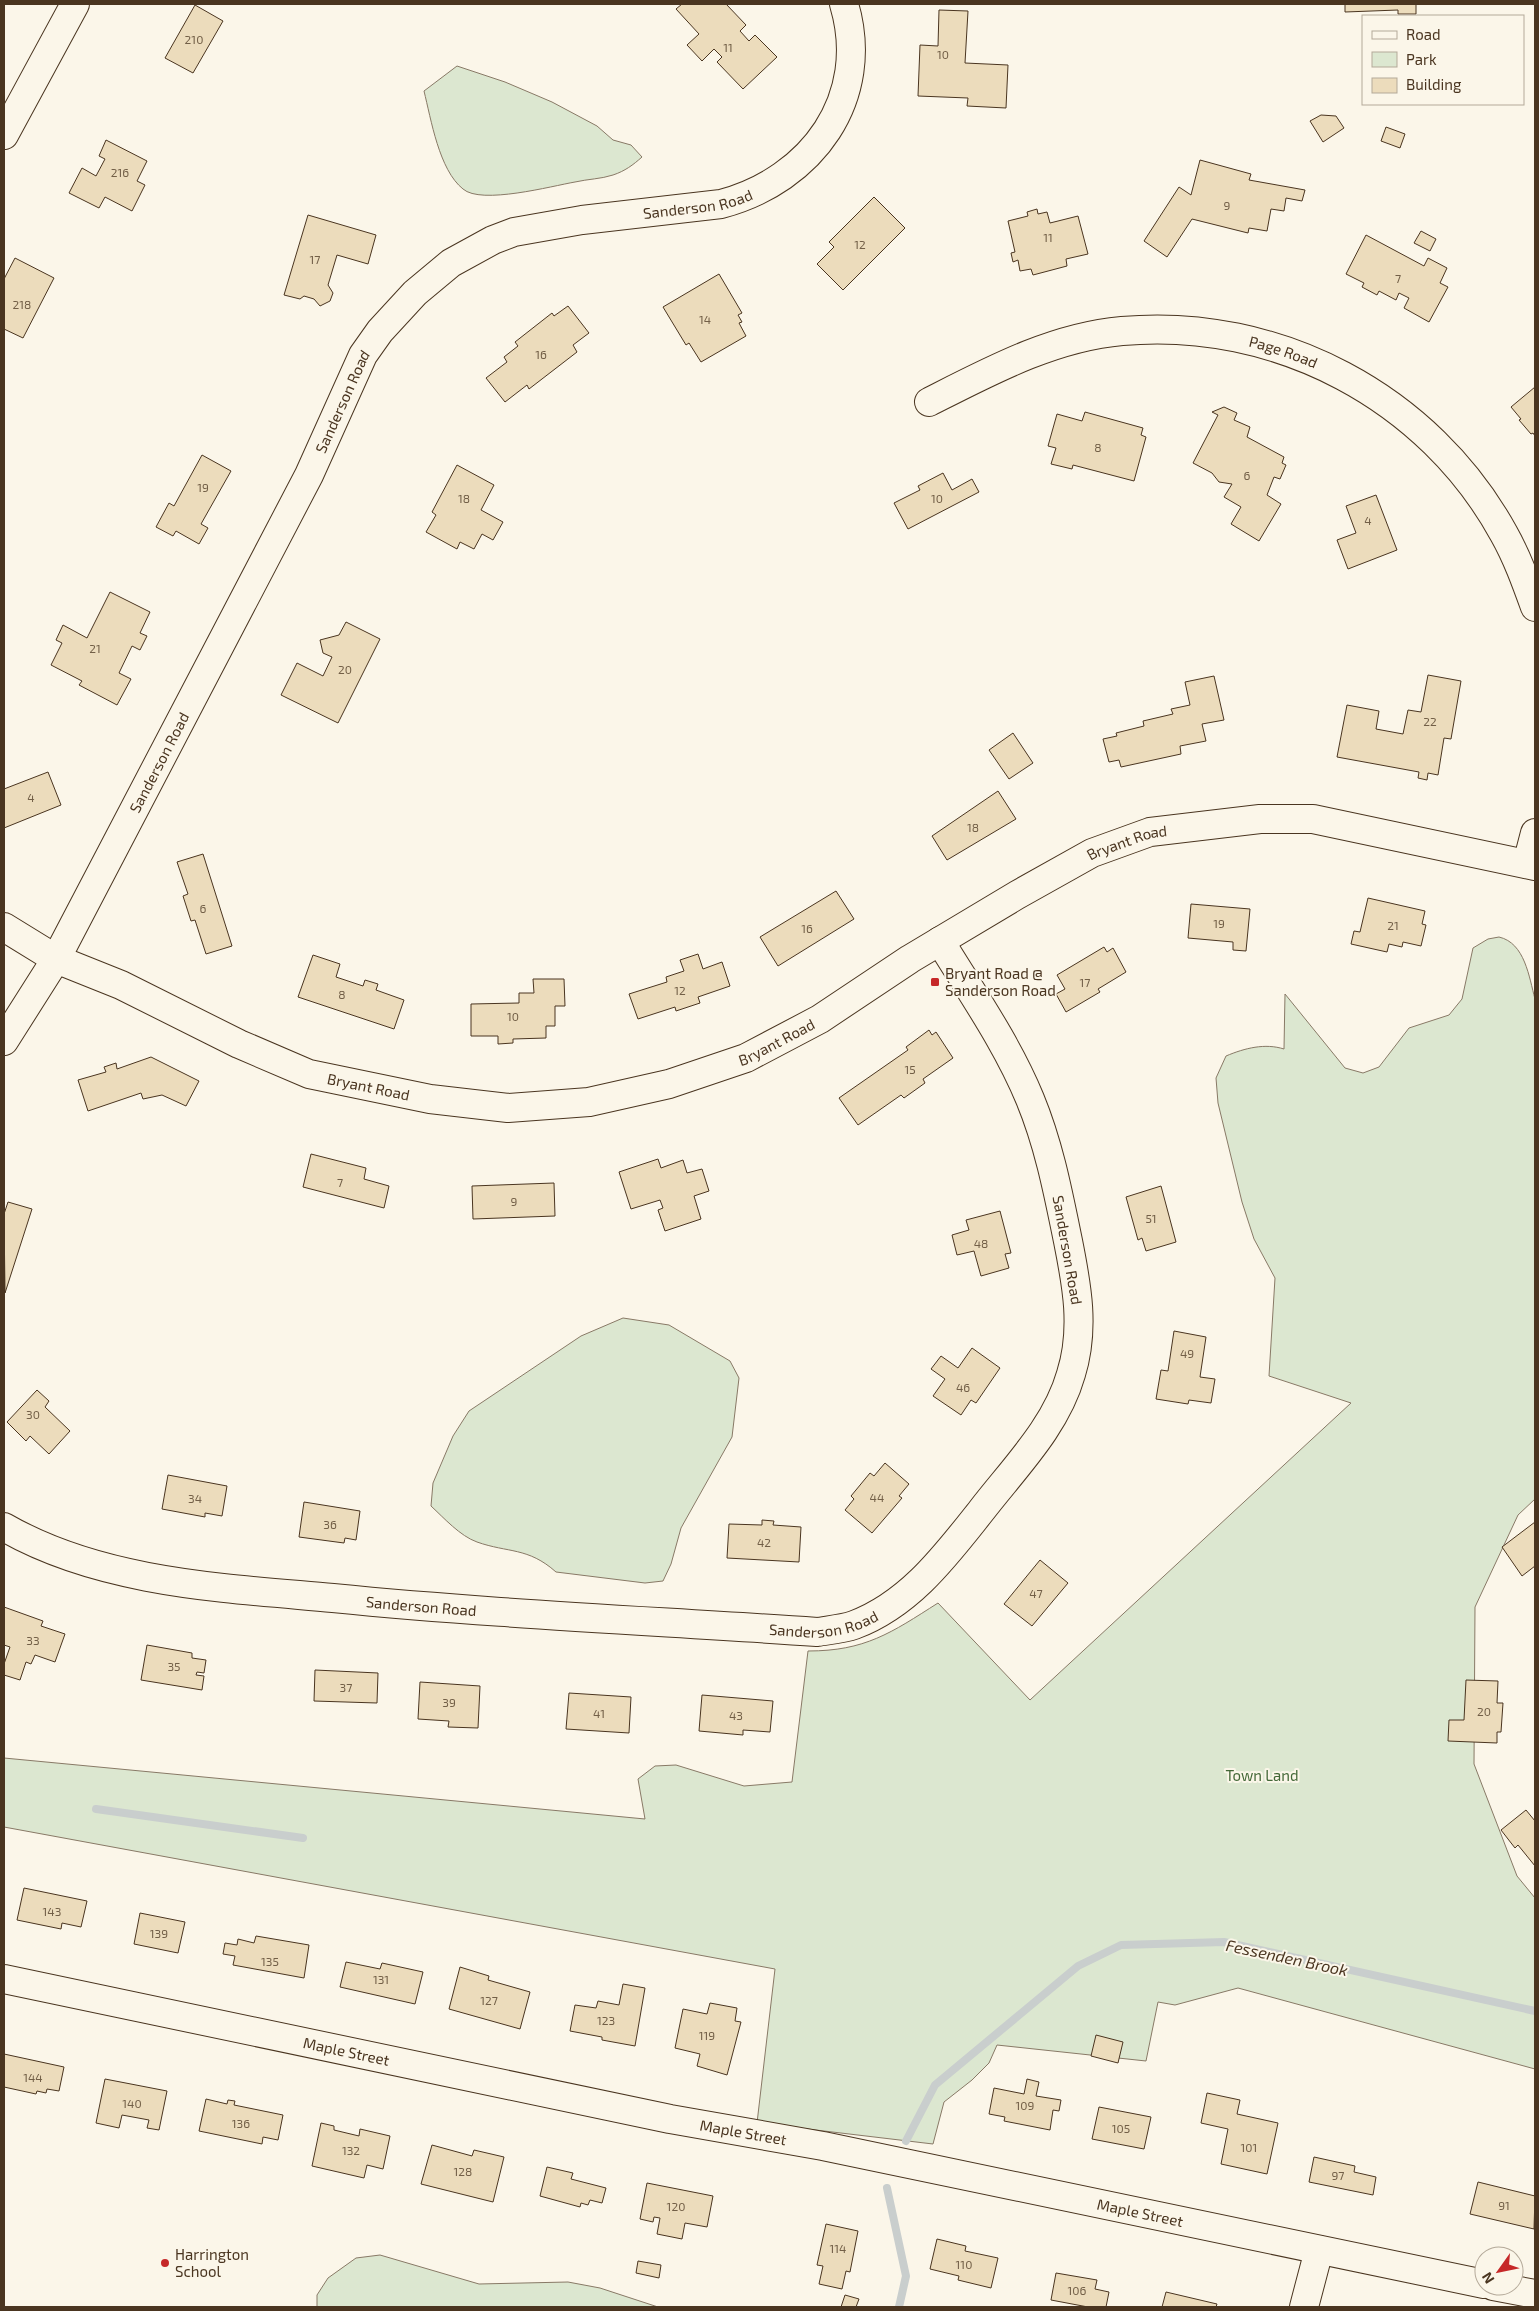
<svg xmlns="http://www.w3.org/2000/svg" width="1539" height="2311" font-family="'Exo 2',sans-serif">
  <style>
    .green { fill: #dce7d0; stroke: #887966 }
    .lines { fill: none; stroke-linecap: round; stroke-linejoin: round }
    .stream { stroke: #c9cecd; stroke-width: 8 }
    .building { fill: #ecdcbc; stroke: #4a3520 }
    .minor-casing { stroke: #4a3520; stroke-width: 30 }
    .major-casing { stroke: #4a3520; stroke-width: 30 }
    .minor { stroke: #fbf6e9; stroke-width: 28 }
    .major { stroke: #fbf6e9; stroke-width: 28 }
    .poi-dot { fill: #c62828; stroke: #fbf6e9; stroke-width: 2 }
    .labels { text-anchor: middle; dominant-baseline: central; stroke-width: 4; stroke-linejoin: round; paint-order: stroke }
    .number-label { font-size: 12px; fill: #725f47 }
    .street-label { font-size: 15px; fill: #4a3520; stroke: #fbf6e9 }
    .poi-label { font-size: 15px; fill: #4a3520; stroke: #fbf6e9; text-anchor: start }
    .park-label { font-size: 15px; fill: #436837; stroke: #fbf6e9 }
    .water-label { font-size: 16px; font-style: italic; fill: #4a3520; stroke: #fbf6e9 }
  </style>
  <rect width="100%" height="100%" fill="#fbf6e9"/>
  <path class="green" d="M 457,66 L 505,82 L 552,102 L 597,126 L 613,140 L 631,145 L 642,157 C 633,165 625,171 613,175 C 601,179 588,179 575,182 C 552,186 481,205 463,189 C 439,170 431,119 424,91 Z
    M 1499,937 C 1525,943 1529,977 1535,999 L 1535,1499 L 1518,1515 L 1475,1607 L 1474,1764 L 1517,1876 L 1535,1898 L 1535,2069 L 1238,1988 L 1175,2005 L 1158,2002 L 1146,2061 L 997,2045 L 989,2063 L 972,2080 L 944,2102 L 933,2144 L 757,2123 L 775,1969 L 4,1827 L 4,1758 L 645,1819 L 638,1779 L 655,1766 L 676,1765 L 744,1786 L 792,1782 L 808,1651 C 865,1651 891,1633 938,1603 L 1030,1700 L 1351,1403 L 1269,1376 L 1275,1278 L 1254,1239 L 1242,1202 L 1218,1103 L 1216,1078 L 1226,1056 C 1245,1048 1265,1043 1284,1049 L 1285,994 L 1345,1068 L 1363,1073 L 1379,1067 L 1409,1028 L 1449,1015 L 1462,999 L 1473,948 L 1488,939 Z
    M 623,1318 L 669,1325 L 730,1361 L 739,1378 L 732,1437 L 681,1528 L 671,1564 L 663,1581 L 645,1583 L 556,1572 C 528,1547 508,1553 477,1542 C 460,1536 444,1518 431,1506 L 433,1483 L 453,1436 L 469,1411 L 581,1336 Z
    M 380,2255 L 479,2284 L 568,2282 L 600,2288 L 658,2307 L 317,2307 L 317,2295 L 328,2278 L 356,2258 Z"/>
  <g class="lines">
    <path class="stream" d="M 96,1809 L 303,1838
      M 906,2141 L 935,2085 L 1078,1966 L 1121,1945 L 1224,1942 L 1535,2011
      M 887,2188 L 906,2276 L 899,2307"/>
  </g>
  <path class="building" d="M 682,4 L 726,4 L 746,25 L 740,31 L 749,41 L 755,35 L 777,57 L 743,89 L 717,62 L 722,57 L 714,49 L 702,61 L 687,45 L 699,34 L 676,9 Z
    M 1345,4 L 1416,4 L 1416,14 L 1398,14 L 1398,10 L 1345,12 Z
    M 195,5 L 223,21 L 193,73 L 165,58 Z
    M 939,10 L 968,11 L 965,63 L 1008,65 L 1006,108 L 967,106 L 968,98 L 918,96 L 920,45 L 938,46 Z
    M 1321,115 L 1336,116 L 1344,128 L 1323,142 L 1310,121 Z
    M 1386,127 L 1405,134 L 1400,148 L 1381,141 Z
    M 106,140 L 147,161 L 137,181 L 145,185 L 132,211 L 105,197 L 99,208 L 69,193 L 82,168 L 96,176 L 105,159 L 99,156 Z
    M 1200,160 L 1251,174 L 1249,180 L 1305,190 L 1302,201 L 1286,198 L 1284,211 L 1271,209 L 1267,231 L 1249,228 L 1248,233 L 1192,219 L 1167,257 L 1144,241 L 1179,187 L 1191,195 Z
    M 874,197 L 905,228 L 843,290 L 817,264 L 834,247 L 829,242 Z
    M 1037,209 L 1038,214 L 1047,212 L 1050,223 L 1078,216 L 1088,254 L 1066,259 L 1067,266 L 1033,275 L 1031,269 L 1020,271 L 1018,260 L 1013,262 L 1011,253 L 1015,252 L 1008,221 L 1028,216 L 1027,212 Z
    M 308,215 L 376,235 L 368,264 L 337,255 L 328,285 L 333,293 L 330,301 L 320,306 L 314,299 L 304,296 L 300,299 L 284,295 Z
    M 1421,231 L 1436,239 L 1430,251 L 1414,243 Z
    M 1366,235 L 1424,266 L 1428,258 L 1447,268 L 1440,283 L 1448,287 L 1429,322 L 1404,308 L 1409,298 L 1399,293 L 1396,300 L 1379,291 L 1377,295 L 1362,287 L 1364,283 L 1346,274 Z
    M 15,258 L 54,278 L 23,338 L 4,329 L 4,279 Z
    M 719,274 L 742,313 L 738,315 L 742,322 L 739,323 L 746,336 L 701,362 L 689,343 L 686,345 L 663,307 Z
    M 568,306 L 589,333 L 573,345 L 577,352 L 529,389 L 527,385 L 505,402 L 486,378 L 507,362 L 504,357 L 518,346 L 515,342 L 552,313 L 554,316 Z
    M 1535,387 L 1535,436 L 1533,433 L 1531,434 L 1519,420 L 1521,419 L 1511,407 Z
    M 1224,407 L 1237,413 L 1234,420 L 1250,427 L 1247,437 L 1284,457 L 1282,463 L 1286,465 L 1280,479 L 1274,477 L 1267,495 L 1281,504 L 1259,541 L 1231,524 L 1241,507 L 1224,497 L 1232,484 L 1219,482 L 1212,473 L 1193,463 L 1218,415 L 1212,412 Z
    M 1085,412 L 1143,428 L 1141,435 L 1146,437 L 1134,481 L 1073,465 L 1072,469 L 1051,464 L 1056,448 L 1048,446 L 1057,414 L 1082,421 Z
    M 202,455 L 231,471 L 201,524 L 208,528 L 199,544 L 176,531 L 173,536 L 156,527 L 169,503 L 174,506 Z
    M 457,465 L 494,485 L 481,510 L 503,522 L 493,540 L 482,534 L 474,549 L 460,542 L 457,549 L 426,532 L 436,515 L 432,512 Z
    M 943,473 L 952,490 L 972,479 L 979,492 L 908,529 L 894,503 L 920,490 L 918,486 Z
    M 1376,495 L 1397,550 L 1348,569 L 1337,540 L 1356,533 L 1346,506 Z
    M 110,592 L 150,612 L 140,633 L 147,636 L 140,650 L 132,646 L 119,673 L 131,679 L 117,705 L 79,685 L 82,681 L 51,665 L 62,643 L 56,640 L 63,625 L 87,638 Z
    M 346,622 L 380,639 L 338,723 L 281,695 L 297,663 L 323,676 L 332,657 L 323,653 L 320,640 L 339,635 Z
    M 1428,675 L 1461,681 L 1451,739 L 1444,738 L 1438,775 L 1428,773 L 1427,780 L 1418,778 L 1419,772 L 1337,757 L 1347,705 L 1379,711 L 1376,729 L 1403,734 L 1408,710 L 1421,712 Z
    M 1214,676 L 1224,720 L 1202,724 L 1206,741 L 1180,746 L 1181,754 L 1121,767 L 1119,760 L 1109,762 L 1103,739 L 1117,736 L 1116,733 L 1144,726 L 1143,721 L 1173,714 L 1171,709 L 1190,705 L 1185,682 Z
    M 1013,733 L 1033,763 L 1009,779 L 989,750 Z
    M 48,772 L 61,805 L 4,828 L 4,789 Z
    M 998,791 L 1016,819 L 947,860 L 932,836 Z
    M 203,854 L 232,946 L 206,954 L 195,920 L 191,921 L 183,896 L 188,894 L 177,862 Z
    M 836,891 L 854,919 L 778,966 L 760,937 Z
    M 1368,898 L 1425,911 L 1422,924 L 1426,925 L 1421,946 L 1403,942 L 1402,947 L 1389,944 L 1387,952 L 1351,944 L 1354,931 L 1360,932 Z
    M 1191,904 L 1250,909 L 1246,951 L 1233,950 L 1233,942 L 1188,938 Z
    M 1104,947 L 1107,952 L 1113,948 L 1126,972 L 1098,989 L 1100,992 L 1066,1012 L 1056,994 L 1065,989 L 1057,975 Z
    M 698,954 L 703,969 L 722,962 L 730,986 L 698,997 L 700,1003 L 676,1011 L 675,1007 L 638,1019 L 629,994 L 667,982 L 666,977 L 684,971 L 680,960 Z
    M 313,955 L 340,964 L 336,977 L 363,986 L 365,980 L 378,984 L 376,990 L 404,1000 L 394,1029 L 298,997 Z
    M 533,979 L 564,979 L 565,1006 L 555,1006 L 555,1026 L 546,1026 L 546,1038 L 513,1039 L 513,1043 L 498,1044 L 498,1036 L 471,1036 L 471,1004 L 519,1003 L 519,993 L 534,993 Z
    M 929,1030 L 932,1035 L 936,1032 L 953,1058 L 923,1079 L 925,1083 L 904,1098 L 901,1095 L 858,1125 L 839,1098 L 908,1050 L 906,1047 Z
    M 151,1057 L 199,1081 L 186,1106 L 162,1095 L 143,1099 L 141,1093 L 88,1111 L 78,1080 L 106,1072 L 104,1067 L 116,1063 L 117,1069 Z
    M 311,1154 L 366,1168 L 364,1179 L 389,1186 L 384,1208 L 303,1187 Z
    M 658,1159 L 661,1168 L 683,1160 L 687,1173 L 702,1169 L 709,1191 L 694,1196 L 701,1219 L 665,1231 L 658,1210 L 663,1208 L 660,1200 L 631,1209 L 619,1172 Z
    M 554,1183 L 555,1216 L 473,1219 L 472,1186 Z
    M 1161,1186 L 1176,1242 L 1146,1251 L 1142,1238 L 1138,1240 L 1126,1197 Z
    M 8,1202 L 32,1209 L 5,1293 L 4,1214 Z
    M 1000,1211 L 1011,1253 L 1005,1254 L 1009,1268 L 981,1276 L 974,1251 L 957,1255 L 952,1235 L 969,1230 L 966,1220 Z
    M 1174,1331 L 1206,1337 L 1200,1377 L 1215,1379 L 1211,1403 L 1189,1400 L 1188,1404 L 1156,1399 L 1161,1370 L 1168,1371 Z
    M 972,1348 L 1000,1368 L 976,1403 L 971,1400 L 961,1415 L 933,1396 L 945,1379 L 931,1369 L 941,1356 L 958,1368 Z
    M 37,1390 L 49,1401 L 45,1407 L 70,1431 L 49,1454 L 30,1436 L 26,1441 L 7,1422 Z
    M 885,1463 L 909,1484 L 899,1496 L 902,1498 L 872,1533 L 845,1510 L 854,1499 L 851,1496 L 870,1473 L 874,1476 Z
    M 168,1475 L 227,1486 L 222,1516 L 205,1513 L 205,1517 L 162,1509 Z
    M 304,1502 L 360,1511 L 356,1540 L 345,1538 L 344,1543 L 299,1537 Z
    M 762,1520 L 774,1521 L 773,1525 L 801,1527 L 799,1562 L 727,1558 L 729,1524 L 762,1525 Z
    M 1535,1522 L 1535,1566 L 1522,1576 L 1502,1547 Z
    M 1040,1560 L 1068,1583 L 1032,1626 L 1004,1604 Z
    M 4,1607 L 43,1621 L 41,1626 L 65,1634 L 55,1662 L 35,1655 L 31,1664 L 26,1662 L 20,1680 L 4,1675 L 4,1664 L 10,1647 L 4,1645 Z
    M 147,1645 L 192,1653 L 192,1658 L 206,1660 L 204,1673 L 197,1672 L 196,1675 L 204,1676 L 202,1690 L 141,1680 Z
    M 315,1670 L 378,1673 L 377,1703 L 314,1701 Z
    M 1466,1680 L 1498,1681 L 1497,1703 L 1503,1703 L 1501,1732 L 1497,1732 L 1497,1743 L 1448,1741 L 1449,1720 L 1464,1720 Z
    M 420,1682 L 480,1686 L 478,1728 L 448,1727 L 449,1721 L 418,1719 Z
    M 569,1693 L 631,1697 L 629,1733 L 566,1729 Z
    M 702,1695 L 773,1701 L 770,1732 L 743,1730 L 743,1735 L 699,1731 Z
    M 1526,1810 L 1535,1821 L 1535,1866 L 1518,1845 L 1515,1848 L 1501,1830 Z
    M 24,1888 L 87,1901 L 81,1927 L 62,1923 L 61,1929 L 17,1920 Z
    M 140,1913 L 185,1922 L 178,1953 L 134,1944 Z
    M 256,1936 L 309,1945 L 304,1978 L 233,1965 L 235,1956 L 223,1954 L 225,1943 L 237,1945 L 238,1939 L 254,1943 Z
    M 346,1962 L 380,1969 L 382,1963 L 423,1972 L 415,2004 L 340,1987 Z
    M 460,1967 L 489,1976 L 488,1980 L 530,1992 L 520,2029 L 449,2009 Z
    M 623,1984 L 645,1988 L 635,2046 L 602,2040 L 602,2037 L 570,2031 L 575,2005 L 596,2008 L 598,2001 L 619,2005 Z
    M 710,2003 L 737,2008 L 735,2021 L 741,2022 L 727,2075 L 697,2066 L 700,2054 L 675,2048 L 683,2009 L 707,2014 Z
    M 1096,2035 L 1123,2042 L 1118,2063 L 1091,2056 Z
    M 4,2054 L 64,2067 L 59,2091 L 47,2089 L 46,2093 L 37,2091 L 36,2094 L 4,2087 Z
    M 105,2079 L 167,2091 L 159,2130 L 147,2128 L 149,2120 L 122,2115 L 119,2128 L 96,2123 Z
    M 1027,2079 L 1039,2082 L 1036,2096 L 1061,2100 L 1059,2111 L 1053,2110 L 1050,2130 L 1004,2121 L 1005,2117 L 989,2114 L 994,2088 L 1024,2094 Z
    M 1207,2093 L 1240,2100 L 1237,2114 L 1278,2123 L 1267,2174 L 1221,2164 L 1228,2129 L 1201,2123 Z
    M 206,2099 L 227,2104 L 228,2100 L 235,2101 L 234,2105 L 283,2115 L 278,2140 L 263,2137 L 262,2144 L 199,2131 Z
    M 1099,2107 L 1151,2117 L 1144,2149 L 1092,2139 Z
    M 321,2123 L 334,2126 L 334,2130 L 359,2136 L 360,2129 L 390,2136 L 383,2169 L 367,2165 L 364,2178 L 312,2166 Z
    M 432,2145 L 472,2156 L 474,2150 L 504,2157 L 493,2202 L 421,2184 Z
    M 1314,2157 L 1355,2166 L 1354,2172 L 1376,2177 L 1373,2195 L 1309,2182 Z
    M 547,2167 L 573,2173 L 571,2179 L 606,2188 L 602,2203 L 590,2200 L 588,2205 L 581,2203 L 580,2207 L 540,2196 Z
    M 1478,2182 L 1535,2196 L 1534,2229 L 1470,2214 Z
    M 647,2183 L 713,2196 L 707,2227 L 685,2223 L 682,2239 L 657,2234 L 660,2218 L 654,2217 L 653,2222 L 640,2219 Z
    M 826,2224 L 858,2231 L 850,2272 L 846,2271 L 842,2289 L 819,2284 L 823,2266 L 817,2265 Z
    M 937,2239 L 966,2246 L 965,2251 L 998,2258 L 991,2288 L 958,2280 L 959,2276 L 930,2269 Z
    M 638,2261 L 661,2265 L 659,2278 L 636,2273 Z
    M 1056,2273 L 1097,2280 L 1095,2289 L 1109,2292 L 1106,2307 L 1088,2307 L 1051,2300 Z
    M 1166,2292 L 1217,2304 L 1216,2307 L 1162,2307 Z
    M 845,2295 L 859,2299 L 856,2307 L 841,2307 Z"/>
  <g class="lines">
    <g class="minor-casing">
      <g id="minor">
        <path id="s1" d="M 929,402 C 990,371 1053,337 1122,331 C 1277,317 1429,397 1504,534 C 1517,557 1526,582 1535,607"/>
        <path d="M 1527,864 L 1535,833"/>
        <path id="s2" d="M 4,927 L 56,959 L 121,985 L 239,1044 L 309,1074 L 430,1099 L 508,1108 L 589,1102 L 669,1084 L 746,1058 L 820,1019 L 910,959 L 1017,895 L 1092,853 L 1150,832 L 1260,819 L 1313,819 L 1535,866"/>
        <path id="s3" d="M 4,1041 L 56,959 L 309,475 L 363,355 L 380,331 L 415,293 L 451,263 L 493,240 L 514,232 L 582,220 L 721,204 C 812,180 872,98 844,4"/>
        <path id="s4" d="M 4,1527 C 101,1583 223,1588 333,1598 C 494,1614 656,1621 817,1632 C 829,1630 843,1629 854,1625 C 910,1604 946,1555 981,1511 C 1014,1468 1056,1427 1071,1374 C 1085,1329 1077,1286 1068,1241 C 1058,1192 1049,1145 1030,1099 C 1007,1043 971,992 940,941"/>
        <path d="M 1304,2307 L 1319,2250"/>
      </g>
    </g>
    <g class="major-casing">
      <g id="major">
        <path d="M 4,135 L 75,4"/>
        <path id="s5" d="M 4,1979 L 670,2119 L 823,2146 L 1484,2284"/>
        <path d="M 1493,2286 L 1535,2294"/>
      </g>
    </g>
    <use href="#minor" class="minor"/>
    <use href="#major" class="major"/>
  </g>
  <g class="poi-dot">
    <rect x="930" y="977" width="10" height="10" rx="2.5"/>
    <circle cx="165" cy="2263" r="5"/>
  </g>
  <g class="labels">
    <g class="number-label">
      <text x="194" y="39">210</text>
      <text x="728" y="47">11</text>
      <text x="943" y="54">10</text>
      <text x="120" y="172">216</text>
      <text x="1227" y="205">9</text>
      <text x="1048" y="237">11</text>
      <text x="860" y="244">12</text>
      <text x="315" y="259">17</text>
      <text x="1398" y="278">7</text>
      <text x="22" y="304">218</text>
      <text x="705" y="319">14</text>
      <text x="541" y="354">16</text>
      <text x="1098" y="447">8</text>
      <text x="1247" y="475">6</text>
      <text x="203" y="487">19</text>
      <text x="464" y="498">18</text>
      <text x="937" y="498">10</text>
      <text x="1368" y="520">4</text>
      <text x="95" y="648">21</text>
      <text x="345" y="669">20</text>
      <text x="1430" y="721">22</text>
      <text x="31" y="797">4</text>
      <text x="973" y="827">18</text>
      <text x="203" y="908">6</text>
      <text x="1219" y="923">19</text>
      <text x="1393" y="925">21</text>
      <text x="807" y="928">16</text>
      <text x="1085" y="982">17</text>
      <text x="680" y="990">12</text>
      <text x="342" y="994">8</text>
      <text x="513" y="1016">10</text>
      <text x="910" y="1069">15</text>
      <text x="340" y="1182">7</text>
      <text x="514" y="1201">9</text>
      <text x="1151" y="1218">51</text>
      <text x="981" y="1243">48</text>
      <text x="1187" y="1353">49</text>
      <text x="963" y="1387">46</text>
      <text x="33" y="1414">30</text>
      <text x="877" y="1497">44</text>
      <text x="195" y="1498">34</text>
      <text x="330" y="1524">36</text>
      <text x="764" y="1542">42</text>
      <text x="1036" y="1593">47</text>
      <text x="33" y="1640">33</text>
      <text x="174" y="1666">35</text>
      <text x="346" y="1687">37</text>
      <text x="449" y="1702">39</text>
      <text x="1484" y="1711">20</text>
      <text x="599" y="1713">41</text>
      <text x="736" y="1715">43</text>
      <text x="52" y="1911">143</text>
      <text x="159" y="1933">139</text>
      <text x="270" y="1961">135</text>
      <text x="381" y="1979">131</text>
      <text x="489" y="2000">127</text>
      <text x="606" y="2020">123</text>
      <text x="707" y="2035">119</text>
      <text x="33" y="2077">144</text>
      <text x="132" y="2103">140</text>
      <text x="1025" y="2105">109</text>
      <text x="241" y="2123">136</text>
      <text x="1121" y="2128">105</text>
      <text x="1249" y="2147">101</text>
      <text x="351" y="2150">132</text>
      <text x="463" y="2171">128</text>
      <text x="1338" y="2175">97</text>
      <text x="1504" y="2205">91</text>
      <text x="676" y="2206">120</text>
      <text x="838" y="2248">114</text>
      <text x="964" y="2264">110</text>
      <text x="1077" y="2290">106</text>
    </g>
    <g class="street-label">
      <text stroke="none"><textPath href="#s3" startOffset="1159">Sanderson Road</textPath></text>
      <text stroke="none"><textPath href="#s1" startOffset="371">Page Road</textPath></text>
      <text stroke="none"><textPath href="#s3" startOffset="724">Sanderson Road</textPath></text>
      <text stroke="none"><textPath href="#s3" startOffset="319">Sanderson Road</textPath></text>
      <text stroke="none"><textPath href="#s2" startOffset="1225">Bryant Road</textPath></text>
      <text stroke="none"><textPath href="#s2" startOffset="820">Bryant Road</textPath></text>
      <text stroke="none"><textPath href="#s2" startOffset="400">Bryant Road</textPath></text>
      <text transform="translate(1068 1250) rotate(80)">Sanderson Road</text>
      <text stroke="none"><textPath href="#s4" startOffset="428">Sanderson Road</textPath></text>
      <text stroke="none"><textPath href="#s4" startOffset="832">Sanderson Road</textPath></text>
      <text stroke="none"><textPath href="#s5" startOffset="350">Maple Street</textPath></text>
      <text stroke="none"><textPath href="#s5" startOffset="755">Maple Street</textPath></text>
      <text stroke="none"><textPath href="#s5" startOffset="1160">Maple Street</textPath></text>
    </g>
    <g class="poi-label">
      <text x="945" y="973">Bryant Road @<tspan x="945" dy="17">Sanderson Road</tspan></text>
      <text x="175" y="2254">Harrington<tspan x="175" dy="17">School</tspan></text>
    </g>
    <g class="park-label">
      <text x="1262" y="1775">Town Land</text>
    </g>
    <g class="water-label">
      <text transform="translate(1287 1957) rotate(12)">Fessenden Brook</text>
    </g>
  </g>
  <rect width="1539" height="2311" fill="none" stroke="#4a3520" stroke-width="10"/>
  <rect x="1362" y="15" width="162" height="90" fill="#fbf6e9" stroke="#b4a999"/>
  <rect x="1372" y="31" width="25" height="8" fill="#fbf6e9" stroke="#b4a999"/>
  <text x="1406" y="40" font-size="15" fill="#4a3520">Road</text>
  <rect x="1372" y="52" width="25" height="15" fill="#dce7d0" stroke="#b4a999"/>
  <text x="1406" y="65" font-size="15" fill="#4a3520">Park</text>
  <rect x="1372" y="78" width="25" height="15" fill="#ecdcbc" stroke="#b4a999"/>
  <text x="1406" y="90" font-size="15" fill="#4a3520">Building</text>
  <g transform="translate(1499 2271) rotate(237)"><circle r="24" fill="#fbf6e9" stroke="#b4a999"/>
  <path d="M0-4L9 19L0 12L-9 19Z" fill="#c62828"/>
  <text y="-8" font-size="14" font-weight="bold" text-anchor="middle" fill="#4a3520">N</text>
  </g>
</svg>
